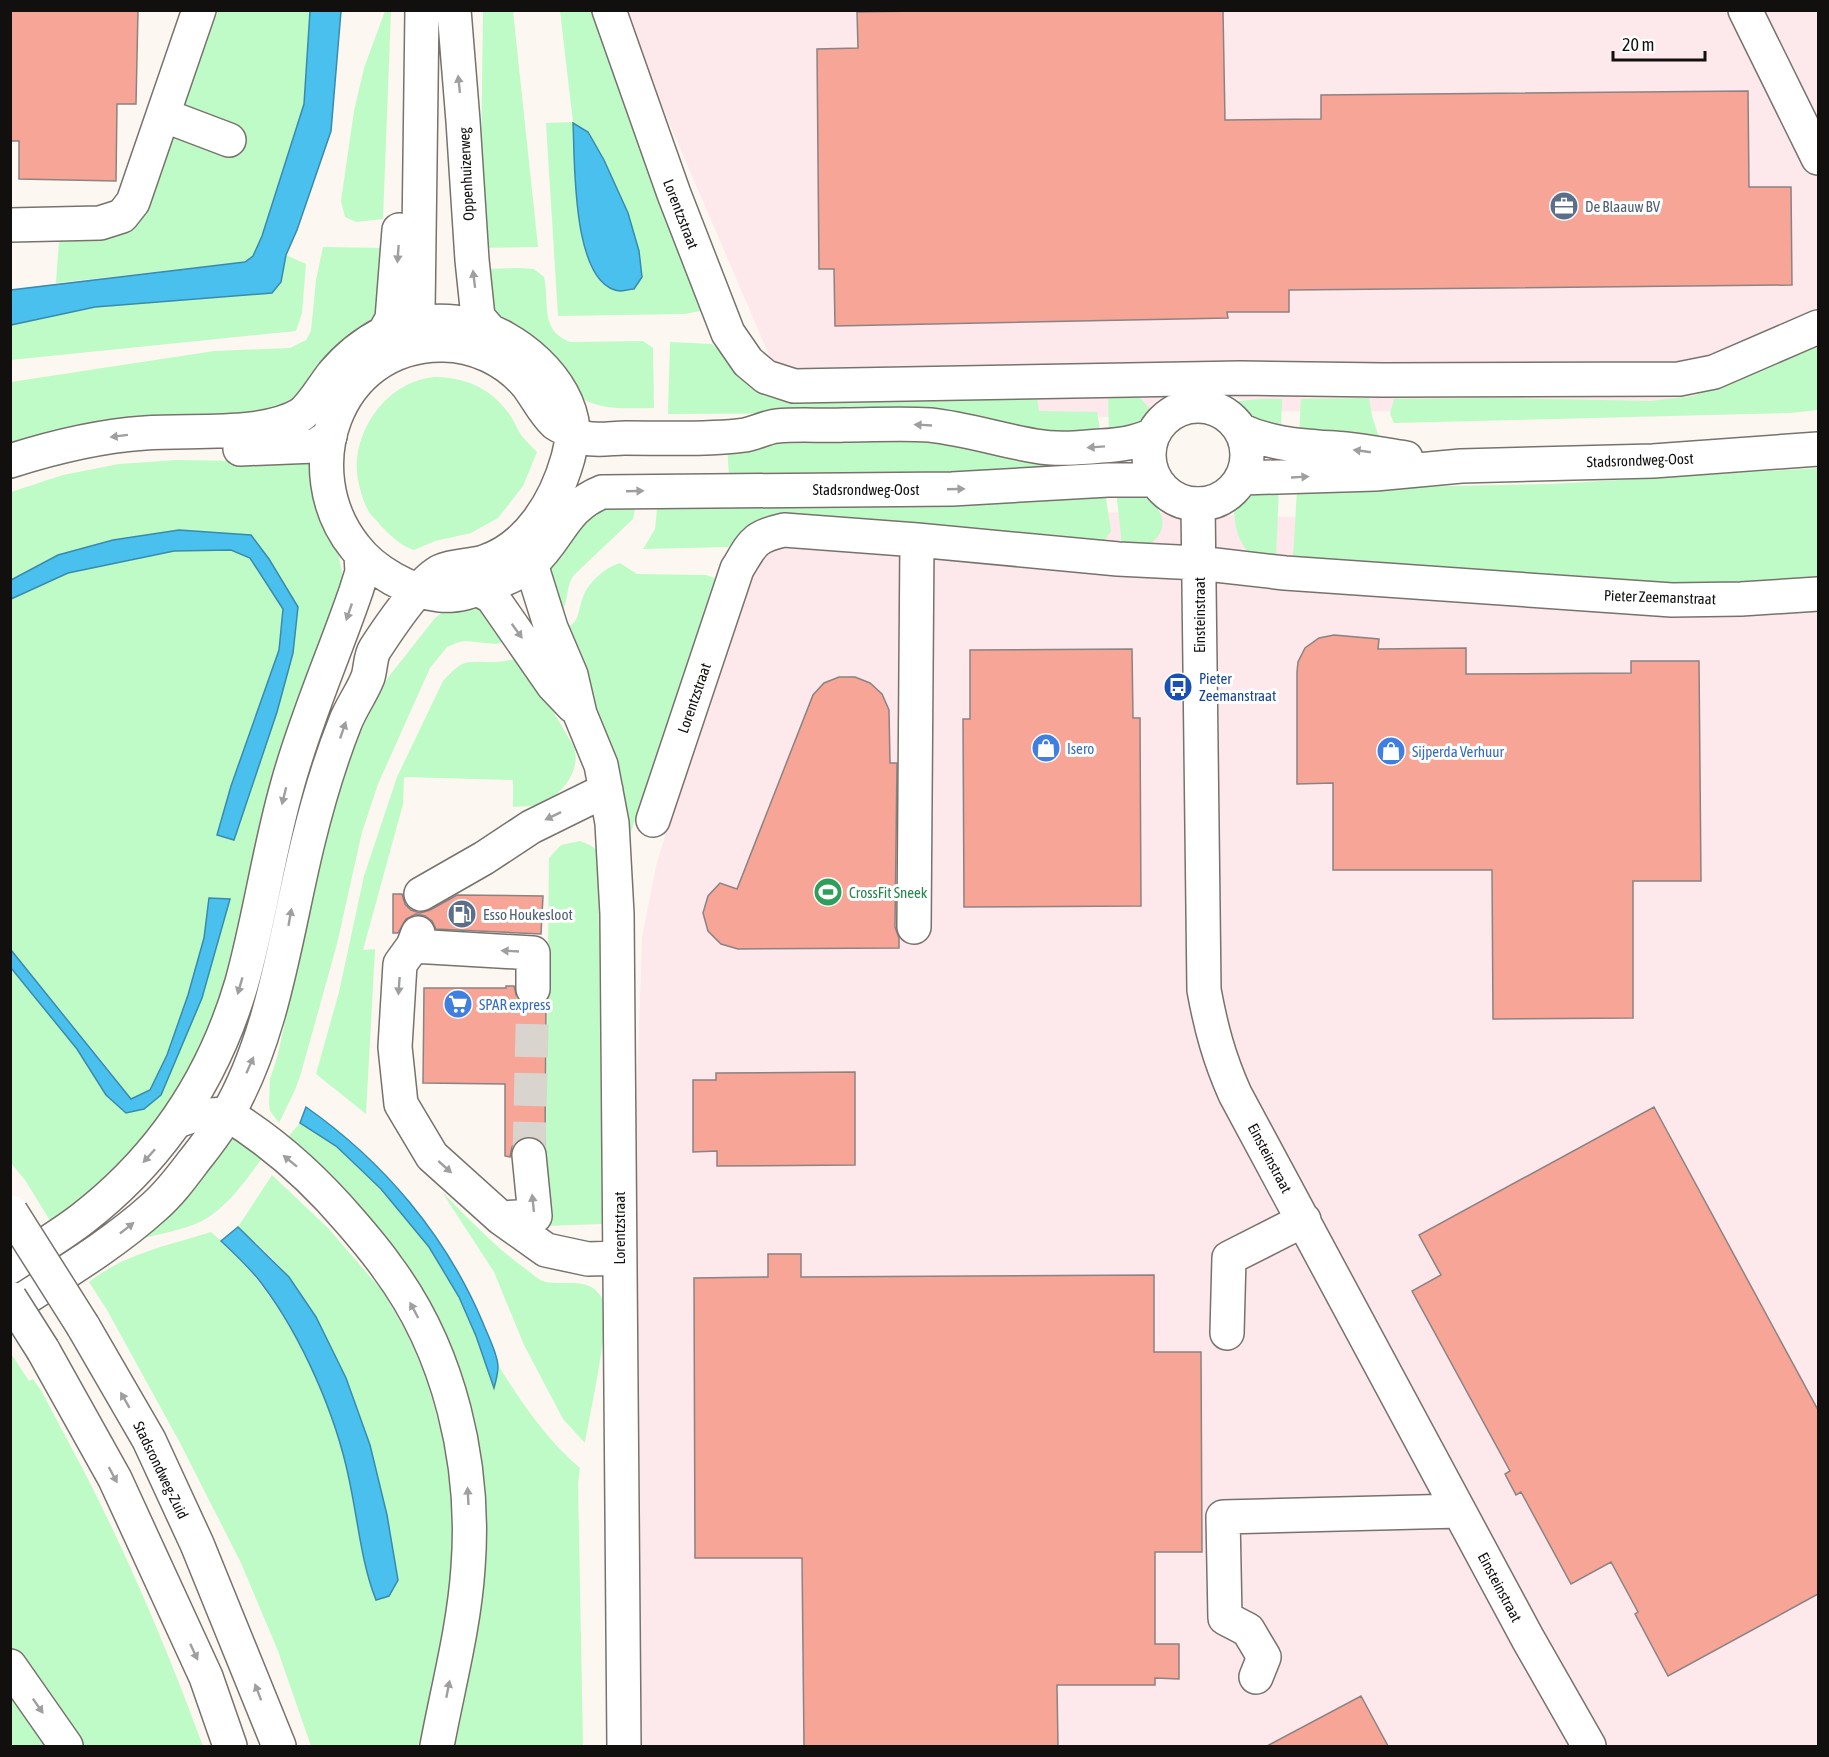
<svg xmlns="http://www.w3.org/2000/svg" width="1829" height="1757" font-family="'Asap Condensed',sans-serif">
  <style>
    .industrial { fill: #fde8eb }
    .green { fill: #bffbc6; fill-rule: evenodd }
    .water { fill: #4ac0ef; stroke: #398bac; stroke-width: 1.5 }
    .building { fill: #f6a596; stroke: #8b8382; stroke-width: 1.5 }
    .lines { fill: none; stroke-linecap: round; stroke-linejoin: round }
    .minor-tunnel { stroke: #dad4cf; stroke-width: 33; stroke-dasharray: 33 16; stroke-linecap: butt }
    .minor-casing { stroke: #77726d; stroke-width: 36 }
    .major-casing { stroke: #77726d; stroke-width: 36 }
    .highway-casing { stroke: #77726d; stroke-width: 36 }
    .minor { stroke: #fff; stroke-width: 33 }
    .major { stroke: #fff; stroke-width: 33 }
    .highway { stroke: #fff; stroke-width: 33 }
    .highway-bridge-casing { stroke: #77726d; stroke-width: 36; stroke-linecap: butt }
    .highway-bridge { stroke: #fff; stroke-width: 33 }
    .oneway { fill: #a09f9f }
    .labels { text-anchor: middle; dominant-baseline: central; stroke-width: 6; stroke-linejoin: round; paint-order: stroke }
    .street-label { font-size: 15px; fill: #12100e; stroke: #fff }
    .service-label { font-size: 15px; fill: #4e5e75; stroke: #fff; text-anchor: start }
    .transit-label { font-size: 15px; fill: #164399; stroke: #fff; text-anchor: start }
    .shop-label { font-size: 15px; fill: #366cbe; stroke: #fff; text-anchor: start }
    .leisure-label { font-size: 15px; fill: #27864d; stroke: #fff; text-anchor: start }
  </style>
  <rect width="100%" height="100%" fill="#fdf7f1"/>
  <path class="industrial" d="M 623,10 L 1818,11 L 1818,391 L 1669,412 L 1269,411 L 1215,389 L 1174,391 L 1156,401 L 1145,414 L 1051,421 L 791,406 L 623,15 Z
    M 771,509 L 1092,512 L 1818,529 L 1818,1746 L 638,1746 L 632,1251 L 642,937 L 657,862 Z"/>
  <path class="green" d="M 218,11 L 310,11 L 304,104 L 262,236 L 253,256 L 245,262 L 56,283 L 59,241 L 67,233 L 160,172 Z
    M 385,11 L 391,11 L 383,219 L 356,222 L 345,217 L 341,201 L 354,111 L 364,68 Z
    M 483,11 L 513,11 L 538,247 L 480,248 Z
    M 560,11 L 597,11 L 700,287 L 700,311 L 685,314 L 558,316 L 546,123 L 573,122 ZM 573,123 L 604,160 L 628,213 L 639,251 L 642,277 L 634,288 C 630,289 624,291 620,291 C 580,287 579,212 577,183 C 576,163 573,143 573,123 Z
    M 323,247 L 386,248 L 382,308 L 369,328 L 296,401 L 277,411 L 11,452 L 11,382 L 214,351 L 290,348 L 306,340 L 311,331 L 316,280 Z
    M 286,255 L 306,264 L 302,313 L 296,331 L 11,360 L 10,325 L 95,307 L 178,299 L 281,282 Z
    M 519,268 L 534,269 L 544,277 C 550,303 539,330 570,342 L 643,341 L 653,348 L 654,408 C 631,408 606,411 585,400 L 503,322 L 496,314 L 483,269 Z
    M 670,342 L 712,344 L 743,374 L 1037,397 L 1039,411 L 1097,412 L 1101,436 L 834,413 L 668,414 Z
    M 1818,342 L 1818,410 L 1790,413 L 1394,423 L 1390,414 L 1394,399 L 1498,398 L 1651,401 L 1693,396 Z
    M 434,377 C 463,377 489,387 507,411 C 513,418 516,427 521,435 C 526,441 532,447 537,452 L 523,486 L 498,518 L 471,533 L 435,541 L 414,550 C 401,546 391,536 381,526 C 378,521 372,517 369,512 C 361,498 355,474 357,458 C 362,418 393,381 434,377 Z
    M 1108,393 L 1140,398 L 1153,412 L 1139,425 L 1109,438 Z
    M 1369,398 L 1372,416 L 1380,440 L 1299,436 L 1301,399 Z
    M 1261,399 L 1282,399 L 1281,432 L 1251,423 L 1232,404 L 1239,401 Z
    M 944,441 L 1077,459 L 1078,472 L 729,477 L 727,444 Z
    M 176,460 L 310,462 L 312,491 L 318,517 L 338,552 L 342,572 L 341,596 L 221,1019 L 141,1154 L 54,1227 L 25,1180 L 11,1163 L 10,968 L 77,1049 L 106,1095 L 144,1109 L 202,998 L 230,899 L 209,898 L 204,938 L 188,995 L 167,1055 L 150,1090 L 131,1099 L 113,1075 L 11,949 L 11,599 L 68,573 L 174,551 L 231,550 L 250,558 L 283,609 L 279,650 L 231,786 L 217,835 L 234,840 L 277,712 L 293,653 L 298,607 L 269,559 L 250,535 L 58,555 L 11,580 L 11,492 L 63,475 L 119,464 Z
    M 1818,468 L 1818,580 L 1663,585 L 1293,559 L 1297,489 L 1553,484 Z
    M 1279,489 L 1276,557 L 1252,556 C 1239,543 1235,530 1234,511 L 1243,505 L 1253,490 Z
    M 1116,490 C 1121,491 1129,490 1134,492 C 1159,500 1175,526 1150,544 L 1122,546 Z
    M 1105,492 L 1111,531 L 1104,541 L 1050,538 L 743,533 L 728,547 L 643,549 L 655,529 L 658,499 Z
    M 633,498 L 635,509 L 633,519 L 574,575 C 563,590 572,605 556,616 L 548,572 L 551,562 L 586,514 Z
    M 620,563 L 637,574 L 706,575 L 715,578 L 630,835 L 622,795 L 562,631 C 580,623 577,614 583,597 C 588,583 605,567 620,563 Z
    M 476,606 L 486,609 L 513,639 L 496,644 L 465,641 L 456,643 L 447,647 L 430,668 L 378,784 L 362,832 L 337,944 L 301,1073 L 295,1090 L 279,1123 L 270,1111 L 269,1103 L 270,1079 L 277,1058 L 304,936 L 320,856 L 352,742 L 372,701 L 390,675 L 435,618 L 444,611 Z
    M 522,658 L 574,747 C 582,771 560,799 536,805 C 529,807 520,806 513,807 L 513,780 L 404,777 L 403,804 L 363,950 L 375,949 L 366,1114 L 316,1074 L 339,992 L 364,876 L 397,777 L 443,681 C 464,658 466,662 494,662 C 503,662 513,659 522,658 Z
    M 580,841 L 590,845 L 598,851 L 602,1224 L 545,1226 L 549,858 L 561,845 Z
    M 300,1123 L 336,1146 L 381,1189 L 429,1247 L 459,1297 L 476,1336 L 494,1387 L 498,1365 C 522,1403 546,1439 580,1468 L 578,1483 L 583,1746 L 451,1746 L 465,1408 L 287,1138 Z
    M 231,1137 L 248,1145 L 263,1157 C 246,1180 228,1207 202,1221 C 183,1230 160,1234 139,1239 Z
    M 272,1175 L 328,1228 L 384,1293 L 407,1334 L 425,1374 L 450,1464 L 455,1547 L 428,1746 L 311,1746 L 278,1651 L 241,1563 L 179,1441 L 107,1310 L 89,1282 C 126,1253 167,1246 211,1232 C 268,1280 305,1347 332,1415 C 340,1435 344,1457 349,1478 L 370,1445 C 349,1387 327,1329 290,1279 C 276,1260 256,1243 238,1227 Z
    M 442,1192 C 470,1220 496,1248 527,1270 C 533,1274 539,1281 546,1282 C 567,1286 592,1275 604,1302 C 611,1318 589,1419 585,1443 L 563,1419 L 524,1345 L 494,1272 Z
    M 10,1352 L 29,1381 L 33,1379 L 42,1392 C 59,1425 77,1457 93,1489 C 135,1573 171,1659 203,1746 L 80,1746 L 11,1646 Z
    M 10,1684 L 53,1746 L 11,1746 Z"/>
  <path class="water" d="M 310,11 L 341,11 L 331,131 L 297,230 L 286,255 L 281,282 L 272,293 L 95,307 L 11,325 L 11,290 L 245,262 L 253,256 L 262,236 L 304,104 Z
    M 573,123 L 588,132 L 604,160 L 628,213 L 639,251 L 642,277 L 634,289 C 630,289 624,291 620,291 C 571,286 575,159 573,123 Z
    M 179,530 L 251,535 L 269,559 L 298,607 L 293,653 L 277,712 L 234,840 L 217,835 L 231,786 L 279,650 L 283,609 L 250,558 L 231,550 L 174,551 L 68,573 L 11,599 L 11,580 L 58,555 L 113,540 Z
    M 209,898 L 230,899 L 202,998 L 161,1095 L 144,1109 L 126,1113 L 106,1095 L 77,1049 L 11,968 L 11,950 L 131,1099 L 150,1090 L 167,1055 L 188,995 L 204,938 Z
    M 306,1107 C 383,1161 446,1235 483,1323 C 488,1336 497,1352 498,1366 C 498,1373 496,1381 494,1388 L 476,1336 L 459,1297 L 429,1247 L 381,1189 L 356,1165 L 336,1146 L 300,1123 Z
    M 238,1227 L 289,1277 L 316,1317 L 346,1378 L 370,1445 L 387,1515 L 398,1580 L 389,1596 L 376,1600 C 361,1562 358,1520 349,1479 C 336,1415 302,1337 262,1284 C 250,1268 235,1254 221,1241 Z"/>
  <path class="building" d="M 10,10 L 138,10 L 136,104 L 117,104 L 116,181 L 19,179 L 19,141 L 10,141 Z
    M 978,10 L 1223,10 L 1225,120 L 1321,119 L 1321,95 L 1748,91 L 1749,187 L 1791,187 L 1792,285 L 1289,290 L 1289,312 L 1227,312 L 1228,318 L 835,326 L 834,269 L 819,269 L 817,49 L 858,48 L 857,12 Z
    M 1334,635 L 1379,639 L 1378,649 L 1466,648 L 1466,674 L 1631,673 L 1631,661 L 1699,661 L 1701,881 L 1633,881 L 1633,1018 L 1493,1019 L 1492,870 L 1333,870 L 1333,783 L 1297,784 L 1297,672 L 1298,662 L 1305,648 L 1319,638 Z
    M 1132,649 L 1133,718 L 1140,718 L 1141,906 L 964,907 L 963,719 L 970,719 L 970,650 Z
    M 839,677 L 855,677 L 870,683 L 882,694 L 889,710 L 890,763 L 897,763 L 895,927 L 899,938 L 899,948 L 738,949 L 721,944 L 708,931 L 703,913 L 708,896 L 720,883 L 737,889 L 813,695 L 824,683 Z
    M 393,894 L 402,894 L 405,904 L 411,910 L 420,913 L 430,910 L 457,895 L 543,896 L 541,934 L 436,929 L 432,921 L 425,916 L 416,914 L 406,919 L 398,933 L 393,933 Z
    M 506,986 L 514,986 L 517,998 L 524,1005 L 534,1008 L 542,1005 L 546,1002 L 545,1145 L 537,1138 L 527,1136 L 519,1139 L 512,1147 L 510,1157 L 505,1156 L 505,1084 L 423,1083 L 424,988 L 506,988 Z
    M 855,1072 L 855,1165 L 717,1166 L 717,1151 L 693,1152 L 693,1080 L 716,1080 L 716,1073 Z
    M 1654,1107 L 1818,1410 L 1818,1594 L 1668,1676 L 1635,1614 L 1638,1612 L 1611,1562 L 1571,1584 L 1521,1492 L 1516,1495 L 1505,1474 L 1510,1471 L 1412,1291 L 1441,1275 L 1419,1235 Z
    M 768,1254 L 801,1254 L 801,1277 L 1154,1275 L 1154,1352 L 1201,1352 L 1202,1552 L 1155,1552 L 1155,1644 L 1179,1644 L 1179,1679 L 1155,1678 L 1155,1685 L 1057,1685 L 1058,1746 L 804,1746 L 802,1558 L 695,1558 L 694,1278 L 768,1277 Z
    M 1361,1696 L 1388,1746 L 1267,1746 Z"/>
  <g class="lines">
    <path class="minor-tunnel" d="M 529,1155 L 533,989"/>
    <g class="minor-casing">
      <path id="minor" d="M 609,10 L 674,194 L 728,333 L 748,362 L 766,377 L 794,386 L 1241,378 L 1383,380 L 1679,379 L 1714,372 L 1818,327
        M 1745,10 L 1818,158
        M 163,115 L 229,140
        M 10,225 L 100,223 L 122,216 L 133,202 L 199,10
        M 1198,504 L 1204,990 C 1211,1028 1219,1058 1235,1094 L 1528,1639 L 1589,1746
        M 531,564 L 551,628 L 571,675 L 580,714 L 601,765 L 612,823 L 617,914 L 624,1746
        M 478,589 L 492,597 L 553,685 L 573,706
        M 653,820 L 737,569 C 753,543 753,537 784,530 L 917,540 L 1118,559 L 1198,563 L 1285,573 L 1672,600 L 1741,599 L 1818,594
        M 421,894 L 484,858 L 531,827 L 606,790
        M 914,927 L 917,540
        M 418,933 L 413,946 L 400,964 L 395,1047 L 401,1104 L 432,1156 L 501,1218 L 546,1250 L 588,1259 L 619,1258
        M 413,946 L 533,953 L 533,989
        M 501,1218 L 535,1216 L 529,1155
        M 1227,1333 L 1229,1258 L 1304,1220
        M 1256,1677 L 1264,1657 L 1248,1630 L 1225,1618 L 1223,1517 L 1459,1511"/>
    </g>
    <g class="major-casing">
      <path id="major" d="M 454,10 L 463,121 L 472,260 L 478,317 L 491,332
        M 384,333 L 392,319 L 399,230
        M 406,344 L 418,312 L 422,10
        M1149 455a49 49 0 1 1 98 0a49 49 0 1 1-98 0Z
        M 1240,430 C 1274,446 1309,446 1346,449 C 1366,451 1386,455 1406,458
        M 1153,435 C 1134,443 1121,445 1101,446 C 1079,448 1057,450 1035,446 C 1000,440 966,429 930,425 C 902,423 872,425 844,425 C 822,426 799,424 777,426 C 766,427 756,433 745,435 C 708,440 662,438 625,438 C 613,438 597,441 585,438 C 581,437 577,434 573,432 C 567,429 560,427 555,423 C 544,413 537,398 528,386 C 507,360 473,344 440,345 C 335,346 294,471 355,547 C 373,571 410,592 440,595 C 458,597 476,590 492,584 C 506,579 522,572 533,562 C 560,537 564,507 602,492 L 952,489 L 1108,480 L 1156,480
        M 1241,478 L 1375,474 L 1461,466 L 1653,461 L 1818,449
        M 10,1267 C 34,1251 60,1236 82,1219 C 161,1158 214,1078 242,982 C 260,917 269,849 288,783 C 306,718 334,655 356,591 L 362,572 L 361,555
        M 10,1308 C 59,1276 111,1246 154,1207 C 169,1194 181,1178 193,1162 C 205,1147 217,1131 227,1115 C 274,1035 286,931 308,842 C 318,801 330,761 345,723 C 351,707 362,693 368,677 C 371,667 370,657 375,649 C 388,629 420,581 441,571 C 454,565 471,566 484,562 C 529,547 556,501 568,458 C 570,449 573,438 573,429 C 569,380 516,335 471,325 C 443,318 410,321 384,333 C 365,343 347,357 333,374 C 322,388 315,402 302,414"/>
    </g>
    <g class="highway-casing">
      <path id="highway" d="M 240,449 L 315,446 L 330,436
        M 10,461 C 54,447 99,436 145,433 C 191,429 262,438 302,414
        M 177,1121 L 192,1116 L 227,1114 C 273,1142 315,1180 350,1221 C 363,1236 376,1251 387,1267 C 450,1351 476,1464 468,1568 C 464,1628 448,1687 437,1746
        M 83,1326 L 149,1440 L 197,1544 L 279,1746
        M 43,1350 L 115,1479 L 206,1677 L 230,1746
        M 10,1666 L 66,1746"/>
    </g>
    <use href="#minor" class="minor"/>
    <use href="#major" class="major"/>
    <use href="#highway" class="highway"/>
    <g class="highway-bridge-casing">
      <path id="highway-bridge" d="M 11,1212 L 83,1326
        M 10,1298 L 43,1350"/>
    </g>
    <use href="#highway-bridge" class="highway-bridge"/>
  </g>
  <defs><path id="oneway-solid" d="M-6-.8H1V-3.2L6.5 0L1 3.2V.8H-6Z" transform="scale(1.5)"/></defs>
  <g class="oneway">
    <use href="#oneway-solid" transform="translate(459 84) rotate(-96)"/>
    <use href="#oneway-solid" transform="translate(398 254) rotate(94)"/>
    <use href="#oneway-solid" transform="translate(474 279) rotate(-97)"/>
    <use href="#oneway-solid" transform="translate(923 425) rotate(-177)"/>
    <use href="#oneway-solid" transform="translate(119 436) rotate(173)"/>
    <use href="#oneway-solid" transform="translate(1096 447) rotate(176)"/>
    <use href="#oneway-solid" transform="translate(1362 451) rotate(-172)"/>
    <use href="#oneway-solid" transform="translate(1300 477) rotate(-3)"/>
    <use href="#oneway-solid" transform="translate(956 489) rotate(-2)"/>
    <use href="#oneway-solid" transform="translate(635 491) rotate(-2)"/>
    <use href="#oneway-solid" transform="translate(349 612) rotate(109)"/>
    <use href="#oneway-solid" transform="translate(517 631) rotate(54)"/>
    <use href="#oneway-solid" transform="translate(343 730) rotate(-71)"/>
    <use href="#oneway-solid" transform="translate(284 796) rotate(104)"/>
    <use href="#oneway-solid" transform="translate(553 816) rotate(154)"/>
    <use href="#oneway-solid" transform="translate(290 917) rotate(-80)"/>
    <use href="#oneway-solid" transform="translate(510 951) rotate(-177)"/>
    <use href="#oneway-solid" transform="translate(240 986) rotate(106)"/>
    <use href="#oneway-solid" transform="translate(399 986) rotate(94)"/>
    <use href="#oneway-solid" transform="translate(250 1065) rotate(-66)"/>
    <use href="#oneway-solid" transform="translate(149 1156) rotate(132)"/>
    <use href="#oneway-solid" transform="translate(290 1161) rotate(-141)"/>
    <use href="#oneway-solid" transform="translate(445 1167) rotate(42)"/>
    <use href="#oneway-solid" transform="translate(533 1203) rotate(-96)"/>
    <use href="#oneway-solid" transform="translate(127 1228) rotate(-38)"/>
    <use href="#oneway-solid" transform="translate(414 1310) rotate(-118)"/>
    <use href="#oneway-solid" transform="translate(125 1400) rotate(-120)"/>
    <use href="#oneway-solid" transform="translate(113 1475) rotate(62)"/>
    <use href="#oneway-solid" transform="translate(468 1496) rotate(-93)"/>
    <use href="#oneway-solid" transform="translate(194 1652) rotate(65)"/>
    <use href="#oneway-solid" transform="translate(448 1689) rotate(-79)"/>
    <use href="#oneway-solid" transform="translate(258 1692) rotate(-111)"/>
    <use href="#oneway-solid" transform="translate(38 1706) rotate(55)"/>
  </g>
  <defs>
    <g id="office-disc" transform="scale(1.5)"><circle r="9.5" fill="#5c6f8a" stroke="#fff"/><path d="M-6-3h4V-5.5h4V-3h4V5H-6ZM-1-4.5V-3h2v-1.5ZM-6 0V1H6V0Z" fill="#fff"/></g>
    <g id="bus-disc" transform="scale(1.5)"><circle r="9.5" fill="#1a4fb4" stroke="#fff"/><path d="M-5-6H5V4H4V6H2V4H-2V6H-4V4H-5ZM-3.5-4V0h7V-4ZM-3.5 1.2v1.5H-2V1.2ZM2 1.2v1.5H3.5V1.2Z" fill="#fff"/></g>
    <g id="shop-disc" transform="scale(1.5)"><circle r="9.5" fill="#3f7fe0" stroke="#fff"/><path d="M-5-2.5h2.3a2.7 3.5 0 0 1 5.4 0H5L5.5 6h-11ZM-1.5-2.5h3a1.5 2.3 0 0 0-3 0Z" fill="#fff"/></g>
    <g id="stadium-disc" transform="scale(1.5)"><circle r="9.5" fill="#2e9e5b" stroke="#fff"/><path d="M0-5a6.5 5 0 1 0 0 10a6.5 5 0 1 0 0-10ZM-3.5-1.8h7v3.6h-7Z" fill="#fff"/></g>
    <g id="fuel-disc" transform="scale(1.5)"><circle r="9.5" fill="#5c6f8a" stroke="#fff"/><path d="M-5.5-6h7V0h2V4h1.3V-2.5L3-4.5l.8-.8L6-3V5H2.5V1h-1V6h-7ZM-4.2-4.7v3.2H.2V-4.7Z" fill="#fff"/></g>
    <g id="supermarket-disc" transform="scale(1.5)"><circle r="9.5" fill="#3f7fe0" stroke="#fff"/><path d="M-6-5.5h2.5l.6 2H6L4.5 2H-2.5L-4.4-4H-6ZM-1.5 3.2a1.3 1.3 0 1 0 .1 0ZM3 3.2a1.3 1.3 0 1 0 .1 0Z" fill="#fff"/></g>
  </defs>
  <g fill-rule="evenodd">
    <use href="#office-disc" x="1564" y="206"/>
    <use href="#bus-disc" x="1178" y="687"/>
    <use href="#shop-disc" x="1046" y="748"/>
    <use href="#shop-disc" x="1391" y="751"/>
    <use href="#stadium-disc" x="828" y="892"/>
    <use href="#fuel-disc" x="462" y="914"/>
    <use href="#supermarket-disc" x="458" y="1004"/>
  </g>
  <g class="labels">
    <g class="street-label">
      <text transform="translate(466 174) rotate(-93)">Oppenhuizerweg</text>
      <text transform="translate(681 214) rotate(69)">Lorentzstraat</text>
      <text transform="translate(1640 460) rotate(-2)">Stadsrondweg-Oost</text>
      <text x="866" y="489">Stadsrondweg-Oost</text>
      <text transform="translate(1660 597) rotate(2)">Pieter Zeemanstraat</text>
      <text transform="translate(1199 615) rotate(-90)">Einsteinstraat</text>
      <text transform="translate(694 698) rotate(-71)">Lorentzstraat</text>
      <text transform="translate(1270 1158) rotate(62)">Einsteinstraat</text>
      <text transform="translate(619 1228) rotate(-90)">Lorentzstraat</text>
      <text transform="translate(161 1470) rotate(64)">Stadsrondweg-Zuid</text>
      <text transform="translate(1500 1587) rotate(62)">Einsteinstraat</text>
    </g>
    <g class="service-label">
      <text x="1585" y="206">De Blaauw BV</text>
      <text x="483" y="914">Esso Houkesloot</text>
    </g>
    <g class="transit-label">
      <text x="1199" y="678">Pieter<tspan x="1199" dy="17">Zeemanstraat</tspan></text>
    </g>
    <g class="shop-label">
      <text x="1067" y="748">Isero</text>
      <text x="1412" y="751">Sijperda Verhuur</text>
      <text x="479" y="1004">SPAR express</text>
    </g>
    <g class="leisure-label">
      <text x="849" y="892">CrossFit Sneek</text>
    </g>
  </g>
  <rect width="1829" height="1757" fill="none" stroke="#12100e" stroke-width="24"/>
  <path d="M1613 51v9h92v-9" fill="none" stroke="#12100e" stroke-width="3"/>
  <text x="1622" y="51" font-size="18" fill="#12100e" stroke="#ffffff" stroke-width="4.5" paint-order="stroke">20 m</text>
</svg>
